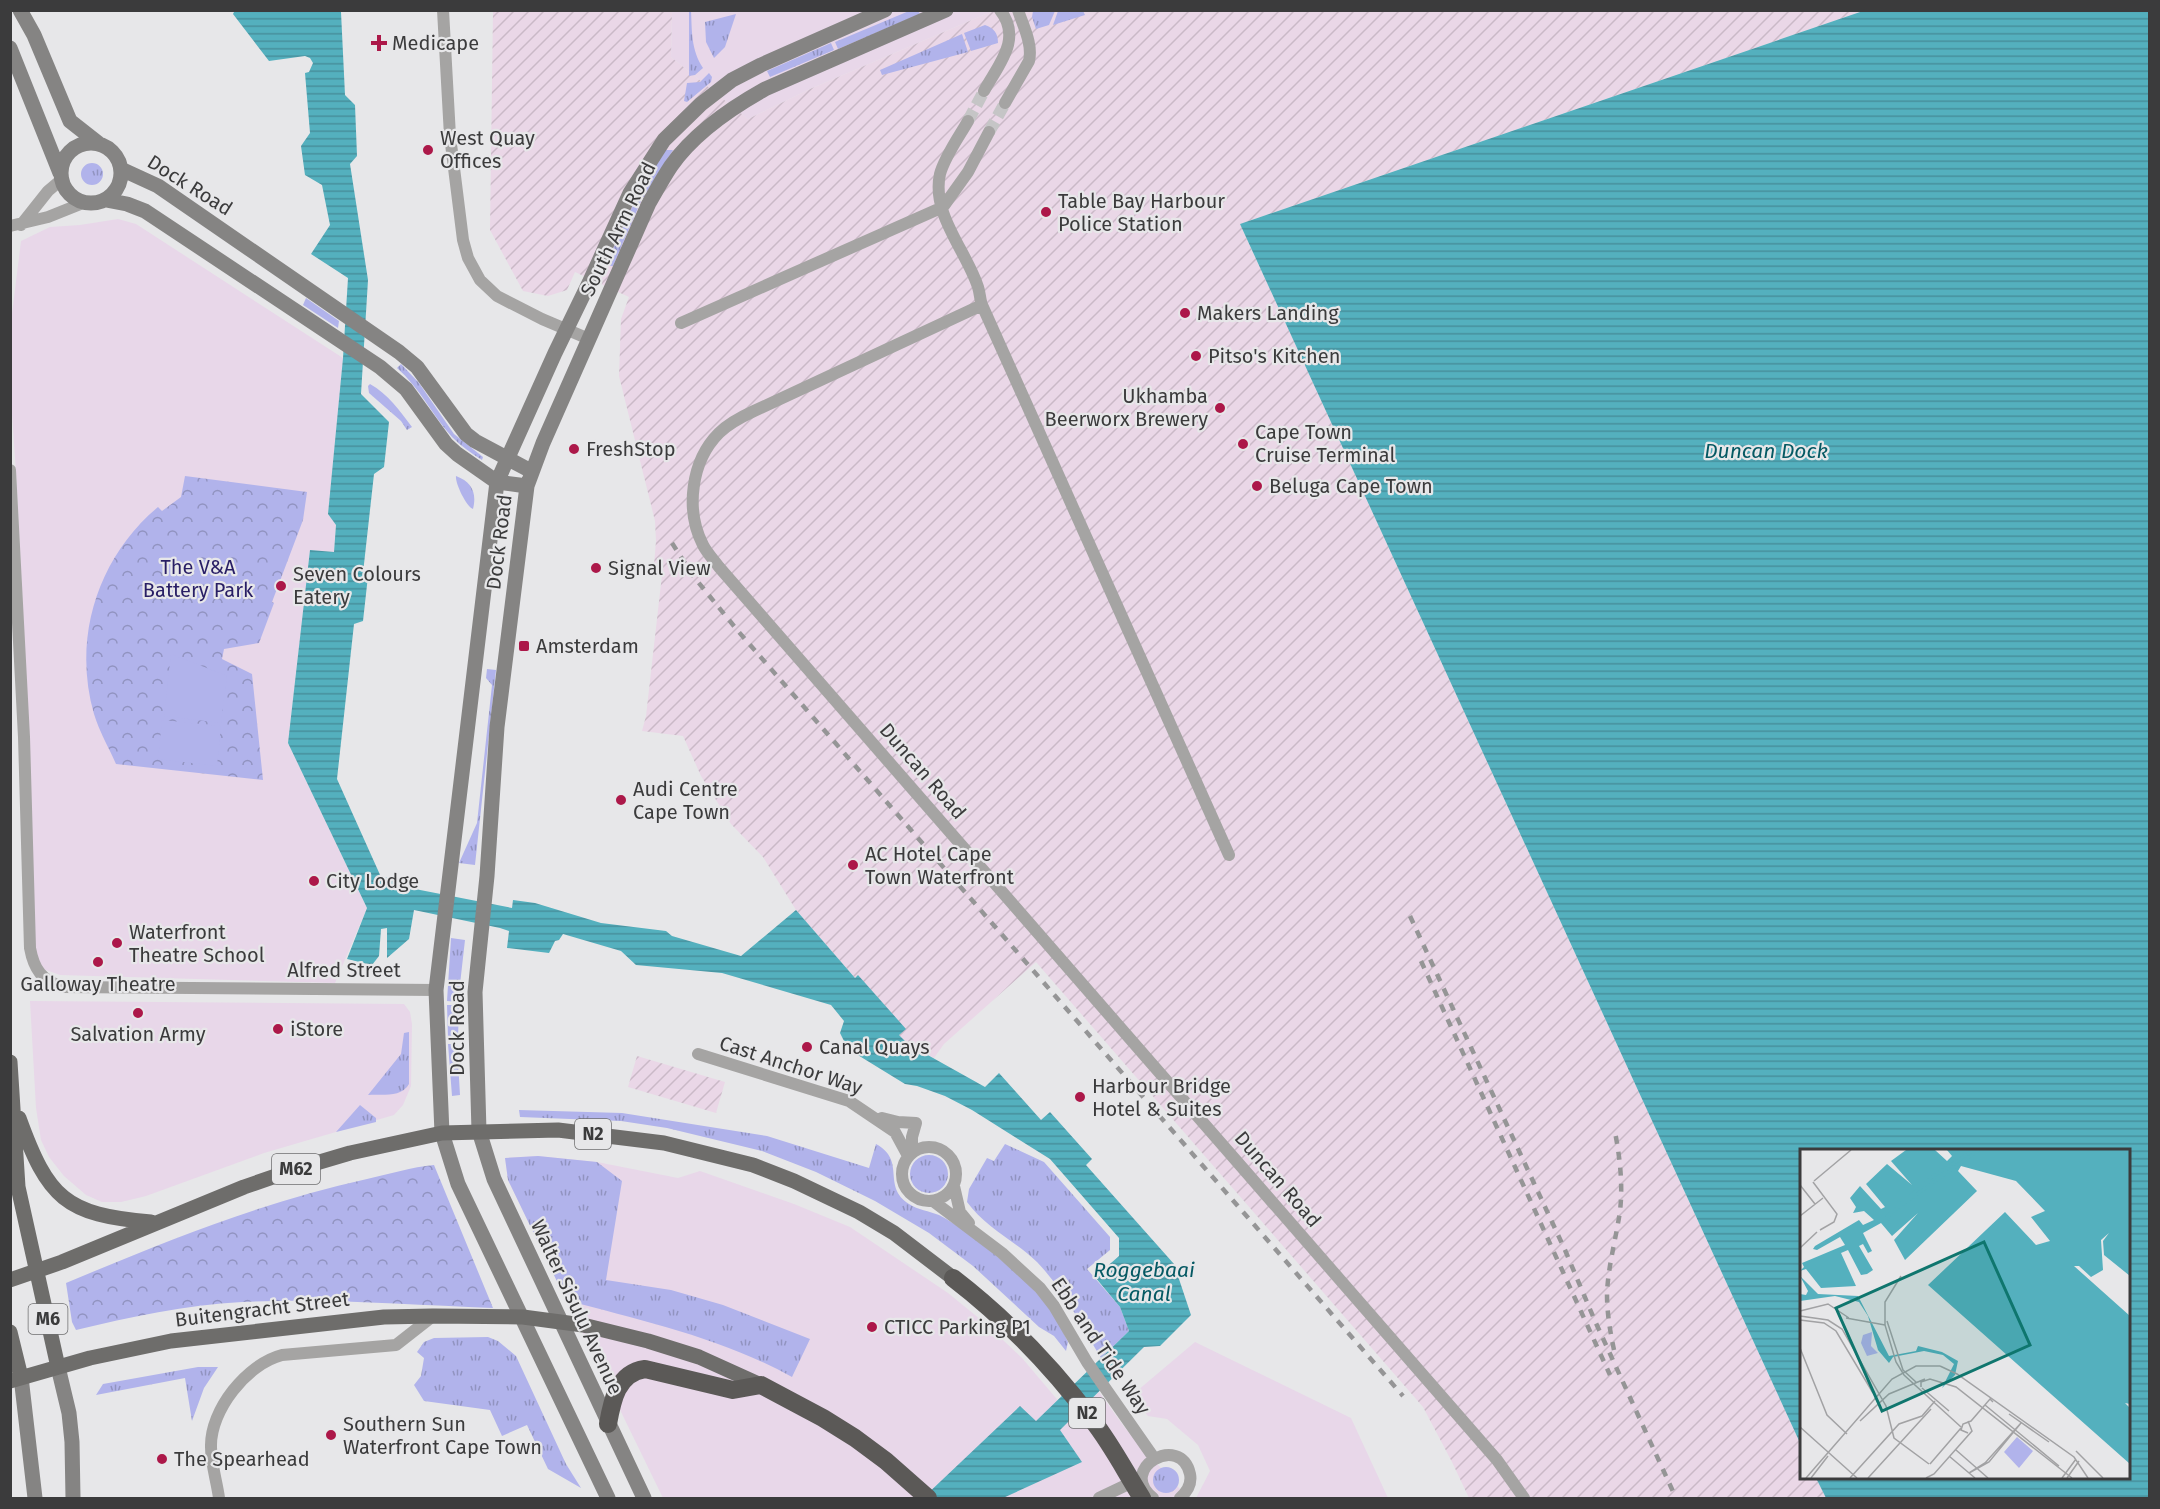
<svg xmlns="http://www.w3.org/2000/svg" width="2160" height="1509" font-family="'Fira Sans',sans-serif">
  <style>
    .commercial { fill: #e8d7e9 }
    .industrial { fill: url(#industrial-furrows) }
    .grass { fill: url(#grass-tufts) }
    .park { fill: url(#park-crowns) }
    .garden { fill: #b1b3eb }
    .water { fill: url(#water-rules) }
    .lines { fill: none; stroke-linecap: round; stroke-linejoin: round }
    .street-tunnel { stroke: #c5c5c6; stroke-width: 12; stroke-dasharray: 12 6; stroke-linecap: butt }
    .street { stroke: #a5a4a3; stroke-width: 12 }
    .secondary { stroke: #858483; stroke-width: 15 }
    .primary { stroke: #6e6d6b; stroke-width: 15 }
    .highway { stroke: #5b5957; stroke-width: 18 }
    .rail { stroke: #959596; stroke-width: 4.5; stroke-dasharray: 8 8; stroke-linecap: butt }
    .poi-dot { fill: #ac1849; stroke: #e7e7e9; stroke-width: 2 }
    .labels { text-anchor: middle; dominant-baseline: central; stroke-width: 4.5; stroke-linejoin: round; paint-order: stroke }
    .shield { fill: #e7e7e9; stroke: #6f6f70; stroke-width: 1.5 }
    .shield-label { font-size: 18px; font-weight: bold; fill: #3b3b3c }
    .poi-label { font-size: 20px; fill: #3b3b3c; stroke: #e7e7e9; text-anchor: start }
    .street-label { font-size: 20px; fill: #3b3b3c; stroke: #e7e7e9 }
    .park-label { font-size: 20px; fill: #281e65; stroke: #e7e7e9 }
    .water-label { font-size: 21px; font-style: italic; fill: #055963; stroke: #e7e7e9 }
    .inset-river { fill: none; stroke: #54b0be; stroke-width: 3 }
    .inset-road { fill: none; stroke: #a2a2a4; stroke-width: 1.5 }
    .view { fill: #0f766e; fill-opacity: 0.15; stroke: #0f766e; stroke-width: 3 }
    .inset-edge { fill: none; stroke: #3b3b3c; stroke-width: 3 }
  </style>
  <defs>
    <pattern id="industrial-furrows" width="10" height="10" patternUnits="userSpaceOnUse" patternTransform="scale(1.5)"><rect width="10" height="10" fill="#ead7e7"/><path d="M-1 1l2-2M0 10L10 0M9 11l2-2" fill="none" stroke="#cab9c7"/></pattern>
    <pattern id="grass-tufts" width="24" height="20" patternUnits="userSpaceOnUse" patternTransform="scale(1.5)"><rect width="24" height="20" fill="#b1b3eb"/><path d="M3 7l-1-3M5 7V3M7 7l1-3M15 17l-1-3M17 17v-4M19 17l1-3" fill="none" stroke="#9193c0"/></pattern>
    <pattern id="park-crowns" width="20" height="18" patternUnits="userSpaceOnUse" patternTransform="scale(1.5)"><rect width="20" height="18" fill="#b1b3eb"/><path d="M2 6a3 3 0 1 1 6 0M12 15a3 3 0 1 1 6 0" fill="none" stroke="#9193c0"/></pattern>
    <pattern id="water-rules" width="6" height="5" patternUnits="userSpaceOnUse" patternTransform="scale(1.5)"><rect width="6" height="5" fill="#54b0be"/><path d="M0 2.5h6" fill="none" stroke="#47909c"/></pattern>
  </defs>
  <rect width="100%" height="100%" fill="#e7e7e9"/>
  <path class="commercial" d="M 672,11 L 993,11 L 810,89 L 748,119 L 671,57 Z
    M 118,219 L 136,224 L 343,358 L 328,514 L 336,525 L 334,552 L 310,550 L 288,743 L 367,908 L 335,983 L 60,975 L 43,969 L 37,959 L 35,948 L 29,737 L 17,487 L 11,399 L 11,322 L 21,241 L 50,227 L 80,225 Z
    M 30,1001 L 404,1004 L 410,1012 L 412,1024 L 411,1086 L 403,1105 L 394,1115 L 264,1153 L 146,1196 L 121,1202 L 102,1202 L 86,1195 L 64,1176 L 49,1157 L 41,1140 L 36,1108 Z
    M 538,1156 L 597,1162 L 678,1178 L 700,1171 L 794,1204 L 850,1227 L 948,1293 L 986,1324 L 1022,1358 L 1072,1417 L 1099,1392 L 1125,1428 L 1188,1498 L 663,1498 L 508,1180 L 505,1158 Z
    M 1195,1342 L 1351,1418 L 1388,1498 L 1196,1498 L 1210,1471 L 1198,1445 L 1167,1419 L 1148,1416 L 1131,1396 Z"/>
  <path class="industrial" d="M 493,11 L 672,11 L 671,57 L 748,119 L 810,89 L 993,11 L 1863,11 L 1240,224 L 1801,1445 L 1802,1478 L 1816,1478 L 1826,1498 L 1469,1498 L 1452,1462 L 1423,1407 L 1036,962 L 944,1044 L 934,1058 L 908,1044 L 899,1035 L 858,975 L 855,978 L 796,910 L 763,857 L 731,824 L 701,776 L 683,736 L 642,731 L 646,716 L 663,566 L 654,565 L 656,541 L 655,521 L 619,376 L 621,319 L 629,297 L 575,272 L 567,290 L 548,296 L 523,291 L 490,230 Z
    M 637,1056 L 725,1082 L 716,1113 L 628,1087 Z"/>
  <path class="grass" d="M 691,10 C 692,31 691,50 703,68 L 695,75 L 689,76 L 689,11 Z
    M 909,11 L 918,11 L 920,14 L 838,49 L 835,42 Z
    M 1033,11 L 1055,11 L 1049,25 L 1036,29 L 1032,17 Z
    M 1058,11 L 1083,11 L 1085,15 L 1053,25 Z
    M 736,14 L 725,47 L 714,58 L 706,42 L 705,22 Z
    M 985,25 C 994,28 998,33 998,43 L 971,51 L 964,33 Z
    M 962,34 L 968,52 L 882,75 L 880,70 Z
    M 831,43 L 834,50 L 770,77 L 767,71 Z
    M 709,73 L 712,77 L 711,82 L 687,102 L 684,101 L 687,83 L 700,82 Z
    M 666,150 L 673,150 L 641,201 L 613,266 L 609,266 L 607,262 L 642,186 Z
    M81 174a11 11 0 1 1 22 0a11 11 0 1 1-22 0Z
    M 306,298 L 339,321 L 338,328 L 303,305 Z
    M 401,364 L 419,383 L 454,434 L 483,457 L 482,460 C 471,453 461,446 452,437 C 432,415 420,388 397,368 Z
    M 370,384 C 388,394 400,411 412,427 L 407,430 L 401,421 L 369,393 L 368,386 Z
    M 456,476 C 472,482 477,493 473,509 C 466,506 455,483 456,476 Z
    M 487,669 L 496,670 L 475,865 L 459,863 L 477,823 L 492,685 L 486,678 Z
    M 451,938 L 465,940 L 458,1002 L 447,1001 Z
    M 447,1005 L 459,1005 L 458,1039 L 448,1038 Z
    M 409,1032 L 409,1084 C 401,1098 383,1094 368,1095 L 401,1054 L 404,1033 Z
    M 448,1044 L 457,1044 L 460,1095 L 452,1096 Z
    M 360,1105 L 376,1118 L 376,1122 L 336,1132 Z
    M 519,1110 L 622,1113 L 767,1136 L 869,1168 L 876,1144 C 907,1161 881,1186 909,1204 C 918,1210 929,1211 939,1215 C 970,1231 1031,1282 1051,1310 C 1058,1320 1063,1332 1068,1342 L 1066,1351 L 1054,1336 L 1039,1327 L 973,1266 L 929,1233 L 875,1201 L 816,1172 L 762,1151 L 667,1128 L 621,1121 L 520,1117 Z
    M 1005,1144 L 1044,1162 L 1110,1237 L 1110,1250 L 1087,1269 L 1120,1307 L 1129,1331 L 1101,1358 C 1081,1325 1064,1290 1037,1262 C 1015,1241 985,1227 967,1202 L 969,1189 L 987,1158 L 994,1161 Z
    M910 1174a19 19 0 1 1 38 0a19 19 0 1 1-38 0Z
    M 538,1156 L 597,1162 L 622,1181 L 606,1280 L 671,1290 L 723,1305 L 810,1339 L 792,1377 C 722,1338 643,1321 566,1300 L 508,1180 L 505,1158 Z
    M 488,1337 L 498,1341 L 516,1356 L 566,1464 L 581,1488 L 548,1469 L 527,1425 L 502,1436 L 490,1410 L 424,1401 L 414,1385 L 421,1376 L 424,1358 L 417,1352 L 424,1342 L 434,1338 Z
    M 198,1367 L 218,1367 L 204,1388 L 192,1421 L 185,1378 L 96,1395 L 103,1384 Z
    M1153 1480a13 13 0 1 1 26 0a13 13 0 1 1-26 0Z"/>
  <path class="park" d="M 185,476 L 307,492 L 303,520 L 272,602 L 274,603 L 259,643 L 224,649 L 222,659 L 252,674 L 263,780 L 116,764 C 109,748 99,731 94,714 C 72,638 98,557 158,507 L 162,511 L 181,497 Z
    M 434,1165 L 493,1308 C 410,1305 326,1298 242,1302 C 186,1305 130,1317 76,1330 L 72,1322 L 66,1283 C 164,1242 262,1202 367,1179 C 389,1174 412,1167 434,1165 Z"/>
  <path class="garden" d="M 171,654 L 227,676 L 221,723 L 164,716 Z
    M 162,720 L 221,726 L 217,766 L 158,759 Z"/>
  <path class="water" d="M 235,10 L 341,12 L 345,95 L 355,105 L 357,156 L 350,164 L 368,280 L 361,394 L 389,422 L 384,467 L 374,474 L 363,573 L 368,576 L 363,621 L 354,624 L 337,779 L 381,877 L 416,881 L 415,889 L 512,908 L 513,900 L 535,903 L 601,923 L 666,931 L 672,936 L 741,956 L 796,910 L 855,978 L 858,975 L 906,1029 L 899,1035 L 908,1044 L 985,1087 L 999,1073 L 1041,1120 L 1050,1112 L 1092,1159 L 1086,1165 L 1174,1264 L 1191,1315 L 1160,1346 L 1144,1347 L 1060,1430 L 1082,1462 L 1003,1498 L 923,1498 L 1020,1406 L 1036,1421 L 1129,1331 L 1120,1307 L 1095,1277 L 1119,1256 L 1119,1238 L 1050,1159 L 972,1110 L 945,1096 L 917,1086 L 905,1084 L 848,1049 L 840,1033 L 844,1021 L 831,1005 L 722,973 L 636,965 L 621,951 L 563,934 L 559,940 L 555,941 L 549,953 L 507,948 L 509,931 L 500,928 L 414,910 L 409,939 L 387,958 L 387,928 L 381,929 L 379,956 L 372,965 L 347,959 L 367,908 L 288,743 L 310,550 L 334,552 L 336,525 L 328,514 L 343,358 L 348,278 L 311,254 L 330,225 L 322,185 L 305,175 L 301,146 L 310,133 L 305,73 L 309,72 L 313,63 L 310,58 L 305,56 L 269,61 L 233,14 Z
    M 1863,11 L 2149,11 L 2149,1498 L 1826,1498 L 1816,1478 L 2128,1478 L 2128,1150 L 1802,1150 L 1801,1445 L 1240,224 Z"/>
  <g class="lines">
    <path class="street-tunnel" d="M 968,121 L 984,91
      M 989,132 L 1005,103"/>
    <path class="street" d="M 443,10 L 450,136 L 463,240 L 468,258 L 480,280 L 497,296 L 542,319 L 589,339
      M 984,91 C 998,65 1023,39 1000,10
      M 1005,103 L 1029,61 C 1033,44 1023,26 1018,10
      M 968,121 C 959,137 945,156 940,174 C 931,214 967,252 978,287 C 980,293 980,300 982,305 L 1229,855
      M 943,207 L 968,172 L 989,132
      M 21,225 L 48,191 L 61,180
      M 10,226 L 48,217 L 83,203
      M 982,305 L 754,411 C 741,417 729,423 719,433 C 691,461 685,510 703,545 C 707,553 714,560 719,567 L 1497,1460 L 1524,1498
      M 681,323 L 943,207
      M 10,470 L 24,737 L 30,948 C 34,970 42,980 62,987 L 436,990
      M 698,1054 L 849,1101 L 895,1132 L 908,1156
      M 882,1118 L 898,1122 L 916,1123
      M902 1174a27 27 0 1 1 54 0a27 27 0 1 1-54 0Z
      M 912,1153 L 912,1137 L 916,1123
      M 954,1186 L 960,1212 L 969,1223
      M 933,1201 L 1002,1253 L 1040,1288 L 1054,1306 L 1087,1362 L 1154,1458
      M 219,1498 C 217,1482 211,1464 211,1447 C 210,1410 247,1364 282,1355 L 396,1345 L 433,1316
      M 1099,1498 L 1139,1479
      M 1153,1498 C 1116,1469 1181,1432 1190,1474 C 1192,1484 1187,1492 1180,1498"/>
    <path class="secondary" d="M 20,10 L 34,35 L 70,121 L 98,143
      M 10,48 L 60,173
      M61 173a30 30 0 1 1 60 0a30 30 0 1 1-60 0Z
      M 121,169 L 158,186 L 399,352 L 417,367 L 466,434 L 475,441 L 531,471
      M 106,200 L 127,204 L 145,211 L 380,367 L 406,389 L 446,444 L 457,454 L 497,482 L 527,486
      M 58,1367 L 69,1413 L 72,1442 L 73,1498
      M 21,1377 L 35,1498
      M 608,1498 L 458,1184 L 442,1133 L 436,990 L 497,482 L 555,353 L 589,283 L 630,193 L 664,140 L 701,104 L 732,80 L 761,65 L 885,10
      M 644,1498 L 494,1179 L 479,1131 L 475,992 L 487,876 L 497,727 L 527,486 L 543,443 L 649,203 C 656,191 663,178 671,166 C 694,133 731,108 765,89 L 946,10"/>
    <path class="primary" d="M 10,1062 L 18,1187 L 58,1367
      M 19,1118 C 48,1198 65,1215 151,1222
      M 10,1280 L 62,1262 L 244,1187 L 296,1169 L 350,1153 L 442,1133 L 558,1130 L 664,1143 L 753,1165 L 794,1181 L 859,1212 L 894,1233 L 953,1278
      M 10,1332 L 21,1377
      M 10,1381 L 90,1358 L 171,1341 L 384,1317 L 433,1316 L 523,1317 L 583,1325 L 648,1341 L 699,1357 L 761,1385"/>
    <path class="highway" d="M 953,1278 C 1005,1318 1054,1369 1093,1421 C 1112,1445 1126,1473 1142,1498
      M 608,1424 C 612,1401 617,1373 645,1369 L 733,1390 L 761,1385 L 823,1418 L 855,1438 L 886,1461 L 928,1498"/>
    <path class="rail" d="M 672,543 L 694,577 L 738,631 L 1403,1396
      M 1410,916 L 1565,1250 L 1595,1321 L 1676,1498
      M 1421,961 L 1610,1375
      M 1614,1350 C 1610,1331 1607,1313 1607,1294 C 1608,1266 1616,1239 1620,1211 C 1623,1185 1620,1158 1615,1132"/>
  </g>
  <g class="poi-dot">
    <path d="M376 34h6v6h6v6h-6v6h-6v-6h-6v-6h6z"/>
    <circle cx="428" cy="150" r="6"/>
    <circle cx="1046" cy="212" r="6"/>
    <circle cx="1185" cy="313" r="6"/>
    <circle cx="1196" cy="356" r="6"/>
    <circle cx="1220" cy="408" r="6"/>
    <circle cx="1243" cy="444" r="6"/>
    <circle cx="574" cy="449" r="6"/>
    <circle cx="1257" cy="486" r="6"/>
    <circle cx="596" cy="568" r="6"/>
    <circle cx="281" cy="586" r="6"/>
    <rect x="518" y="640" width="12" height="12" rx="3"/>
    <circle cx="621" cy="800" r="6"/>
    <circle cx="853" cy="865" r="6"/>
    <circle cx="314" cy="881" r="6"/>
    <circle cx="117" cy="943" r="6"/>
    <circle cx="98" cy="962" r="6"/>
    <circle cx="138" cy="1013" r="6"/>
    <circle cx="278" cy="1029" r="6"/>
    <circle cx="807" cy="1047" r="6"/>
    <circle cx="1080" cy="1097" r="6"/>
    <circle cx="872" cy="1327" r="6"/>
    <circle cx="331" cy="1435" r="6"/>
    <circle cx="162" cy="1459" r="6"/>
  </g>
  <g class="labels">
    <g class="shield">
      <rect x="575" y="1119" width="36" height="30" rx="4.5"/>
      <rect x="272" y="1154" width="48" height="30" rx="4.5"/>
      <rect x="28.5" y="1304" width="39" height="30" rx="4.5"/>
      <rect x="1069" y="1398" width="36" height="30" rx="4.5"/>
    </g>
    <g class="shield-label">
      <text x="593" y="1134">N2</text>
      <text x="296" y="1169">M62</text>
      <text x="48" y="1319">M6</text>
      <text x="1087" y="1413">N2</text>
    </g>
    <g class="poi-label">
      <text x="392" y="43">Medicape</text>
      <text x="440" y="138">West Quay<tspan x="440" dy="23">Offices</tspan></text>
      <text x="1058" y="201">Table Bay Harbour<tspan x="1058" dy="23">Police Station</tspan></text>
      <text x="1197" y="313">Makers Landing</text>
      <text x="1208" y="356">Pitso's Kitchen</text>
      <text x="1208" y="396" text-anchor="end">Ukhamba<tspan x="1208" dy="23">Beerworx Brewery</tspan></text>
      <text x="1255" y="432">Cape Town<tspan x="1255" dy="23">Cruise Terminal</tspan></text>
      <text x="586" y="449">FreshStop</text>
      <text x="1269" y="486">Beluga Cape Town</text>
      <text x="608" y="568">Signal View</text>
      <text x="293" y="574">Seven Colours<tspan x="293" dy="23">Eatery</tspan></text>
      <text x="536" y="646">Amsterdam</text>
      <text x="633" y="789">Audi Centre<tspan x="633" dy="23">Cape Town</tspan></text>
      <text x="865" y="854">AC Hotel Cape<tspan x="865" dy="23">Town Waterfront</tspan></text>
      <text x="326" y="881">City Lodge</text>
      <text x="129" y="932">Waterfront<tspan x="129" dy="23">Theatre School</tspan></text>
      <text x="98" y="984" text-anchor="middle">Galloway Theatre</text>
      <text x="290" y="1029">iStore</text>
      <text x="138" y="1034" text-anchor="middle">Salvation Army</text>
      <text x="819" y="1047">Canal Quays</text>
      <text x="1092" y="1086">Harbour Bridge<tspan x="1092" dy="23">Hotel &amp; Suites</tspan></text>
      <text x="884" y="1327">CTICC Parking P1</text>
      <text x="343" y="1424">Southern Sun<tspan x="343" dy="23">Waterfront Cape Town</tspan></text>
      <text x="174" y="1459">The Spearhead</text>
    </g>
    <g class="street-label">
      <text transform="translate(190 185) rotate(32)">Dock Road</text>
      <text transform="translate(618 229) rotate(-64)">South Arm Road</text>
      <text transform="translate(499 542) rotate(-83)">Dock Road</text>
      <text transform="translate(923 771) rotate(49)">Duncan Road</text>
      <text x="344" y="970">Alfred Street</text>
      <text transform="translate(457 1028) rotate(-90)">Dock Road</text>
      <text transform="translate(791 1065) rotate(18)">Cast Anchor Way</text>
      <text transform="translate(1278 1179) rotate(49)">Duncan Road</text>
      <text transform="translate(577 1307) rotate(65)">Walter Sisulu Avenue</text>
      <text transform="translate(262 1309) rotate(-7)">Buitengracht Street</text>
      <text transform="translate(1101 1346) rotate(56)">Ebb and Tide Way</text>
    </g>
    <g class="park-label">
      <text x="198" y="567">The V&amp;A<tspan x="198" dy="23">Battery Park</tspan></text>
    </g>
    <g class="water-label">
      <text x="1766" y="451">Duncan Dock</text>
      <text x="1144" y="1270">Roggebaai<tspan x="1144" dy="24">Canal</tspan></text>
    </g>
  </g>
  <g transform="translate(1800 1149)">
    <rect width="330" height="330" fill="#e7e7e9"/>
    <path d="M 72,183 L 71,197 L 78,204 L 67,207 L 61,194 L 63,186 ZM 217,288 L 233,302 L 219,319 L 204,303 Z" fill="#b1b3eb"/>
    <path d="M 106,1 L 135,1 L 147,12 L 152,7 L 147,1 L 330,1 L 330,127 L 304,106 L 303,92 L 309,84 L 301,91 L 303,121 L 291,128 L 279,117 L 274,117 L 330,167 L 330,255 L 325,254 L 330,259 L 330,315 L 128,136 L 205,63 L 236,96 L 250,92 L 231,68 L 245,62 L 216,32 L 161,17 L 158,22 L 177,42 L 105,111 L 94,91 L 118,64 L 92,87 L 81,74 L 63,84 L 72,102 L 68,104 L 63,95 L 59,97 L 73,121 L 67,125 L 61,126 L 48,101 L 41,104 L 56,137 L 21,139 L 6,120 L 0,122 L 4,118 L 2,114 L 45,96 L 40,88 L 17,101 L 13,100 L 15,97 L 59,71 L 63,76 L 74,71 L 64,62 L 53,64 L 56,58 L 50,49 L 60,37 L 81,60 L 85,58 L 66,35 L 87,15 L 112,36 L 91,12 ZM 0,127 L 18,145 L 58,147 L 89,207 L 116,202 L 118,197 L 142,203 L 158,212 L 155,226 L 142,239 L 154,215 L 143,206 L 124,202 L 93,208 L 89,214 L 78,201 L 68,167 L 59,153 L 35,147 L 0,152 L 0,145 L 6,146 L 8,142 Z" fill="#54b0be"/>
    <path class="inset-river" d="M 86,68 L 132,28 L 174,1M 88,71 L 89,65 L 179,1"/>
    <path class="inset-road" d="M 14,32 L 51,1M 13,33 L 37,65 L 34,73 L 20,81M 0,36 L 15,55M 0,67 L 23,49M 0,99 L 17,83M 101,127 L 85,153 L 85,176 L 96,213 L 104,226 L 161,278M 0,162 L 28,155 L 49,169M 0,167 L 28,171 L 42,180 L 86,257 L 94,289 L 129,315M 46,169 L 85,176M 0,171 L 24,174 L 36,182 L 73,244M 87,172 L 103,221 L 117,234M 0,199 L 27,266 L 47,285M 140,217 L 157,225 L 274,308 L 288,329M 121,238 L 121,233 L 130,230 L 156,238 L 272,329M 122,239 L 149,262M 185,256 L 259,317M 209,265 L 249,293M 60,272 L 89,245 L 125,230M 0,278 L 28,303M 168,284 L 161,281 L 163,275 L 171,272 L 190,250 L 193,253M 156,301 L 188,329M 276,302 L 303,329M 28,303 L 57,329M 149,307 L 175,329M 130,315 L 161,279M 169,324 L 189,313 L 221,274M 169,324 L 185,314 L 221,274M 6,329 L 92,230 L 116,217 L 140,217M 11,329 L 28,307M 50,329 L 99,275 L 122,267 L 135,252M 68,329 L 131,260M 126,329 L 134,325 L 172,282 L 168,272M 262,329 L 276,310M 267,329 L 279,312"/>
    <path class="view" d="M 184,93 L 230,196 L 82,262 L 36,159 Z"/>
    <rect width="330" height="330" class="inset-edge"/>
  </g>
  <rect width="2160" height="1509" fill="none" stroke="#3b3b3c" stroke-width="24"/>
</svg>
